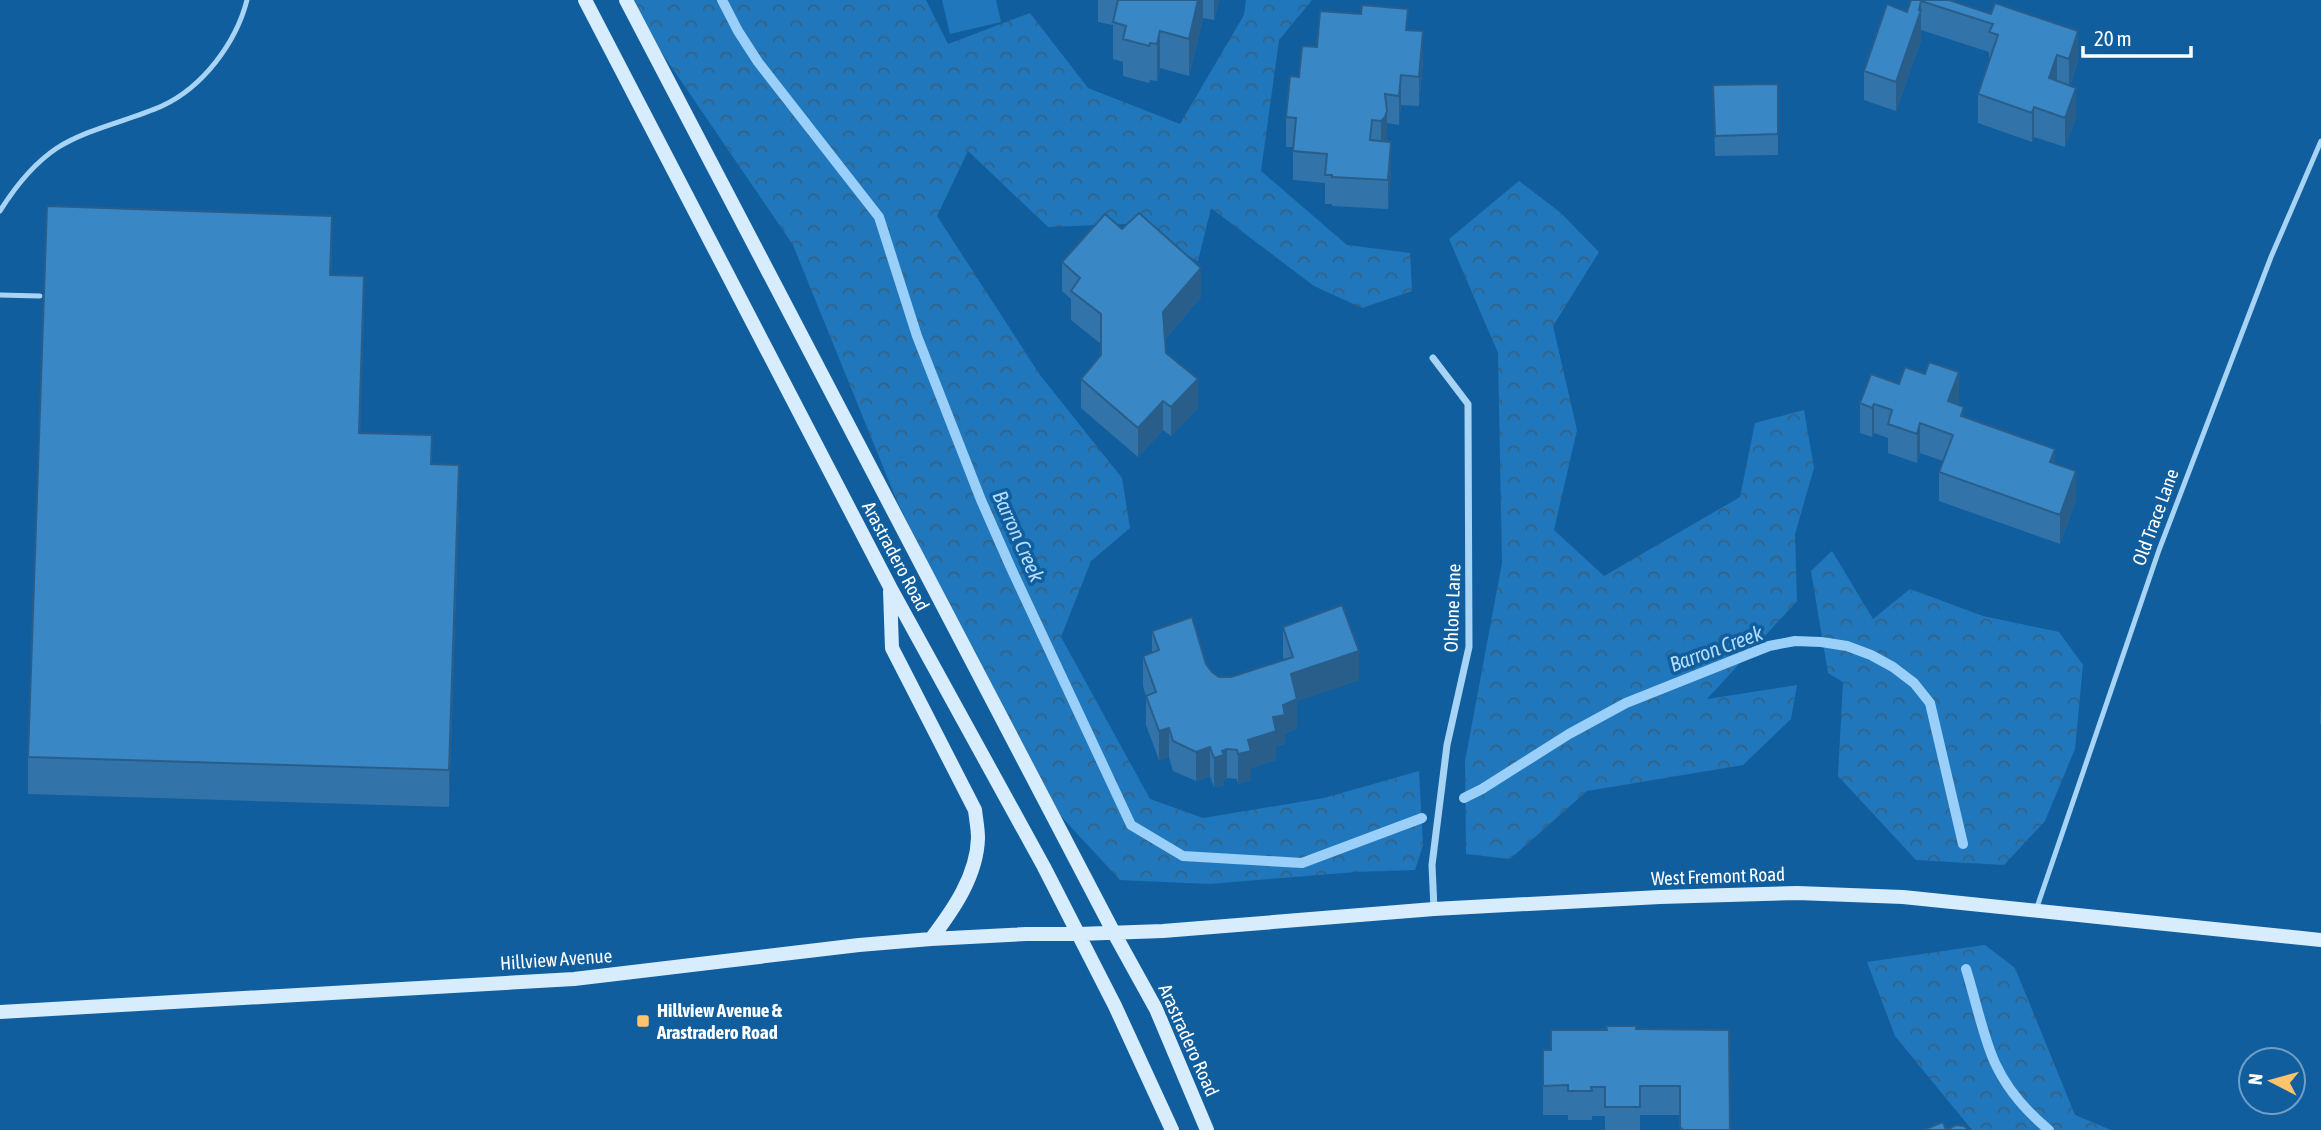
<svg xmlns="http://www.w3.org/2000/svg" width="2321" height="1130" font-family="'Asap Condensed',sans-serif">
  <style>
    .grass { fill: #2077bb }
    .forest { fill: url(#forest-crowns) }
    .lines { fill: none; stroke-linecap: round; stroke-linejoin: round }
    .stream { stroke: #99cff8; stroke-width: 10 }
    .lane { stroke: #a7d3f5; stroke-width: 5 }
    .street { stroke: #a7d3f5; stroke-width: 7 }
    .secondary { stroke: #d7ecfd; stroke-width: 14 }
    .wall { fill: #3274a9 }
    .shaded-wall { fill: #295e8a }
    .building { fill: #3a87c5; stroke: #295e8a; stroke-width: 2 }
    .poi-dot { fill: #ffc46b; stroke: #115e9e; stroke-width: 2.5 }
    .labels { text-anchor: middle; dominant-baseline: central; stroke-width: 7; stroke-linejoin: round; paint-order: stroke }
    .street-label { font-size: 19px; fill: #fff; stroke: #115e9e }
    .poi-label { font-size: 19px; font-weight: bold; fill: #fff; stroke: #115e9e; text-anchor: start }
    .water-label { font-size: 21px; font-style: italic; fill: #b4dcfb; stroke: #115e9e }
  </style>
  <defs>
    <pattern id="forest-crowns" width="20" height="18" patternUnits="userSpaceOnUse" patternTransform="scale(1.75)"><rect width="20" height="18" fill="#2077bb"/><path d="M2 6a3 3 0 1 1 6 0M12 15a3 3 0 1 1 6 0" fill="none" stroke="#366284"/></pattern>
  </defs>
  <rect width="100%" height="100%" fill="#115e9e"/>
  <path class="grass" d="M 942,0 L 996,0 L 1001,22 L 950,34 Z"/>
  <path class="forest" d="M 635,0 L 926,0 L 948,44 L 1030,13 L 1088,88 L 1180,124 L 1244,15 L 1246,0 L 1312,0 L 1279,40 L 1261,171 L 1347,245 L 1410,253 L 1412,291 L 1362,308 L 1314,286 L 1211,208 L 1198,261 L 1125,224 L 1048,227 L 968,151 L 937,216 L 1040,375 L 1122,478 L 1130,528 L 1091,561 L 1061,637 L 1150,799 L 1203,818 L 1324,798 L 1419,771 L 1423,845 L 1415,870 L 1355,872 L 1209,884 L 1120,880 L 1047,801 L 897,501 L 793,245 L 645,28 Z
    M 1519,181 L 1561,213 L 1599,252 L 1553,326 L 1577,430 L 1554,530 L 1604,576 L 1740,497 L 1755,423 L 1804,410 L 1814,468 L 1795,534 L 1797,601 L 1707,699 L 1797,685 L 1791,719 L 1743,765 L 1587,791 L 1510,859 L 1466,854 L 1465,761 L 1502,563 L 1498,353 L 1449,239 Z
    M 1832,551 L 1873,619 L 1910,589 L 1983,616 L 2059,632 L 2083,665 L 2075,749 L 2045,821 L 2004,865 L 1916,860 L 1838,776 L 1843,682 L 1828,673 L 1811,571 Z
    M 1985,945 L 2015,968 L 2075,1115 L 2111,1130 L 1972,1130 L 1895,1036 L 1867,962 Z"/>
  <g class="lines">
    <path class="stream" d="M 722,0 L 738,31 L 758,62 L 879,217 L 917,336 L 981,500 L 1011,568 L 1131,825 L 1183,856 L 1302,863 L 1422,818
      M 1464,798 L 1482,789 L 1569,734 L 1626,703 L 1769,646 L 1795,641 L 1821,642 L 1847,646 L 1871,655 L 1893,667 L 1914,683 L 1930,703 L 1963,844
      M 1966,969 C 1975,997 1983,1037 1995,1063 C 2007,1089 2027,1112 2049,1130"/>
    <path class="lane" d="M 0,211 C 15,187 33,164 57,148 C 89,128 128,121 162,106 C 203,87 236,43 247,0
      M 0,295 L 40,296
      M 2036,910 L 2159,550 L 2271,257 L 2321,141"/>
    <path class="street" d="M 1433,358 L 1468,404 L 1469,647 L 1447,745 L 1432,865 L 1434,909"/>
    <path class="secondary" d="M 585,0 L 890,587 L 1044,867 L 1115,1006 L 1172,1130
      M 626,0 L 1114,933 L 1156,1009 L 1207,1130
      M 890,591 L 892,648 L 975,810 C 976,819 978,829 978,838 C 977,876 953,910 931,939
      M 0,1012 L 574,979 L 859,945 L 931,939 L 1026,934 L 1078,934 L 1163,931 L 1434,909 L 1660,897 L 1797,893 L 1903,897 L 2321,940"/>
  </g>
  <path class="wall" d="M 1098,0 L 1219,0 L 1214,20 L 1203,18 L 1189,76 L 1160,68 L 1157,81 L 1150,80 L 1149,83 L 1123,76 L 1123,62 L 1113,59 L 1113,25 L 1098,22 Z
    M 1911,0 L 1949,0 L 2078,61 L 2070,86 L 2076,117 L 2065,147 L 2034,137 L 2032,142 L 1978,123 L 1978,94 L 1989,60 L 1989,52 L 1921,30 L 1921,40 L 1896,111 L 1864,100 L 1864,71 L 1907,12 Z
    M 1408,30 L 1423,60 L 1419,106 L 1401,105 L 1399,125 L 1387,123 L 1387,141 L 1391,171 L 1388,209 L 1332,206 L 1332,204 L 1325,204 L 1325,183 L 1293,180 L 1293,147 L 1286,147 L 1286,117 L 1299,77 L 1317,47 Z
    M 1778,84 L 1778,155 L 1715,156 L 1713,85 Z
    M 332,253 L 331,275 L 364,313 L 360,433 L 432,464 L 459,502 L 449,807 L 28,794 L 28,757 Z
    M 1062,262 L 1201,297 L 1165,339 L 1166,353 L 1198,408 L 1171,436 L 1163,430 L 1138,457 L 1081,408 L 1081,379 L 1101,355 L 1101,344 L 1071,320 L 1071,299 L 1062,291 Z
    M 1899,384 L 1959,401 L 1957,404 L 1964,417 L 2055,464 L 2076,500 L 2060,544 L 1939,501 L 1939,472 L 1943,461 L 1920,453 L 1917,463 L 1888,453 L 1888,438 L 1874,433 L 1872,437 L 1860,433 L 1860,403 Z
    M 1283,627 L 1359,680 L 1297,701 L 1297,729 L 1285,733 L 1285,744 L 1276,746 L 1276,760 L 1251,768 L 1251,780 L 1238,784 L 1237,779 L 1227,778 L 1224,780 L 1224,785 L 1214,787 L 1210,776 L 1196,781 L 1173,771 L 1169,757 L 1159,760 L 1146,725 L 1146,696 L 1143,686 L 1143,656 L 1152,653 L 1152,631 L 1206,664 L 1212,672 L 1219,677 L 1231,677 L 1284,660 L 1283,657 Z
    M 2321,693 L 2321,724 L 2320,724 Z
    M 1606,1026 L 1636,1029 L 1730,1130 L 1680,1130 L 1680,1115 L 1640,1115 L 1640,1130 L 1605,1130 L 1605,1116 L 1592,1116 L 1592,1120 L 1568,1120 L 1568,1115 L 1543,1115 L 1543,1050 L 1551,1050 L 1606,1030 Z"/>
  <path class="shaded-wall" d="M 1198,0 L 1203,0 L 1203,18 L 1189,76 L 1189,39 Z
    M 1214,0 L 1219,0 L 1214,20 Z
    M 1921,1 L 1921,40 L 1896,111 L 1896,82 Z
    M 1160,31 L 1160,68 L 1157,81 L 1157,44 Z
    M 1423,31 L 1423,60 L 1419,106 L 1419,77 Z
    M 2078,31 L 2078,61 L 2069,88 L 2069,59 Z
    M 2057,55 L 2057,84 L 2049,78 Z
    M 1401,75 L 1401,105 L 1399,125 L 1399,96 Z
    M 2076,88 L 2076,117 L 2065,147 L 2065,118 Z
    M 2034,107 L 2034,137 L 2032,142 L 2032,113 Z
    M 1387,111 L 1387,140 L 1381,150 L 1381,121 Z
    M 1391,142 L 1391,171 L 1388,209 L 1388,180 Z
    M 332,216 L 332,253 L 330,312 L 330,275 Z
    M 1201,268 L 1201,297 L 1163,341 L 1163,312 Z
    M 364,276 L 364,313 L 359,470 L 359,433 Z
    M 1959,372 L 1959,401 L 1948,430 L 1948,401 Z
    M 1198,379 L 1198,408 L 1171,436 L 1171,407 Z
    M 1163,401 L 1163,430 L 1138,457 L 1138,428 Z
    M 1874,404 L 1874,433 L 1872,437 L 1872,408 Z
    M 1920,423 L 1920,453 L 1917,463 L 1917,434 Z
    M 2055,449 L 2055,478 L 2050,462 Z
    M 459,465 L 459,502 L 449,807 L 449,770 Z
    M 2076,471 L 2076,500 L 2060,544 L 2060,515 Z
    M 1359,651 L 1359,680 L 1297,701 L 1297,729 L 1285,733 L 1285,744 L 1276,746 L 1276,760 L 1251,768 L 1251,780 L 1238,784 L 1238,754 L 1248,740 L 1273,717 L 1283,705 L 1291,674 Z
    M 1169,728 L 1169,757 L 1159,760 L 1159,731 Z
    M 1210,747 L 1210,776 L 1196,781 L 1196,752 Z
    M 1227,749 L 1227,778 L 1224,780 L 1224,785 L 1214,787 L 1214,758 Z"/>
  <path class="building" d="M 1118,0 L 1198,0 L 1189,39 L 1160,31 L 1157,44 L 1150,43 L 1149,46 L 1123,39 L 1126,26 L 1113,22 Z
    M 1911,0 L 1949,0 L 1991,14 L 1995,3 L 2078,31 L 2069,59 L 2057,55 L 2049,78 L 2076,88 L 2065,118 L 2034,107 L 2032,113 L 1978,94 L 1998,35 L 1989,32 L 1993,24 L 1921,1 L 1919,10 L 1921,10 L 1896,82 L 1864,71 L 1887,4 L 1907,12 Z
    M 1362,5 L 1408,9 L 1406,30 L 1423,31 L 1419,77 L 1401,75 L 1399,96 L 1385,94 L 1387,111 L 1385,117 L 1381,121 L 1372,120 L 1370,140 L 1391,142 L 1388,180 L 1332,177 L 1332,175 L 1325,175 L 1327,154 L 1293,151 L 1296,118 L 1286,117 L 1290,76 L 1299,77 L 1302,46 L 1317,47 L 1320,11 L 1361,14 Z
    M 1778,84 L 1778,134 L 1715,136 L 1713,85 Z
    M 47,206 L 332,216 L 330,275 L 364,276 L 359,433 L 432,435 L 431,464 L 459,465 L 449,770 L 28,757 Z
    M 1139,213 L 1201,268 L 1163,312 L 1166,353 L 1198,379 L 1171,407 L 1163,401 L 1138,428 L 1081,379 L 1101,355 L 1101,314 L 1071,291 L 1080,278 L 1062,262 L 1105,214 L 1122,229 Z
    M 1929,362 L 1959,372 L 1948,401 L 1964,407 L 1961,416 L 2055,449 L 2050,462 L 2076,471 L 2060,515 L 1939,472 L 1953,435 L 1920,423 L 1917,434 L 1888,424 L 1892,410 L 1874,404 L 1872,408 L 1860,403 L 1871,374 L 1899,384 L 1905,367 L 1925,374 Z
    M 1342,605 L 1359,651 L 1291,674 L 1297,699 L 1283,705 L 1285,715 L 1273,717 L 1276,731 L 1248,740 L 1251,751 L 1238,754 L 1237,750 L 1227,749 L 1222,751 L 1224,755 L 1214,758 L 1210,747 L 1196,752 L 1173,741 L 1169,728 L 1159,731 L 1146,696 L 1156,692 L 1143,656 L 1159,650 L 1152,631 L 1192,617 L 1206,664 L 1212,672 L 1219,677 L 1231,677 L 1293,657 L 1283,627 Z
    M 1606,1026 L 1636,1026 L 1636,1029 L 1729,1030 L 1730,1130 L 1683,1130 L 1680,1127 L 1680,1086 L 1640,1086 L 1640,1107 L 1605,1107 L 1605,1087 L 1591,1087 L 1592,1091 L 1568,1091 L 1568,1085 L 1543,1086 L 1543,1050 L 1551,1050 L 1551,1030 L 1607,1030 Z
    M 1943,1122 L 1946,1130 L 1956,1125 L 1964,1126 L 1969,1130 L 1923,1130 Z"/>
  <rect class="poi-dot" x="636" y="1014" width="14" height="14" rx="3.5"/>
  <g class="labels">
    <g class="street-label">
      <text transform="translate(2155 517) rotate(-70)">Old Trace Lane</text>
      <text transform="translate(896 556) rotate(62)">Arastradero Road</text>
      <text transform="translate(1452 608) rotate(-88)">Ohlone Lane</text>
      <text transform="translate(1718 876) rotate(-2)">West Fremont Road</text>
      <text transform="translate(556 959) rotate(-4)">Hillview Avenue</text>
      <text transform="translate(1189 1040) rotate(66)">Arastradero Road</text>
    </g>
    <g class="poi-label">
      <text x="657" y="1010">Hillview Avenue &amp;<tspan x="657" dy="22">Arastradero Road</tspan></text>
    </g>
    <g class="water-label">
      <text transform="translate(1019 536) rotate(66)">Barron Creek</text>
      <text transform="translate(1716 648) rotate(-20)">Barron Creek</text>
    </g>
  </g>
  <g transform="translate(2272 1081) rotate(276)"><circle r="33" fill="#115e9e" stroke="#709ec5" stroke-width="2"/>
  <path d="M0-5L12 26L0 18L-12 26Z" fill="#ffc46b"/>
  <text y="-10" font-size="19" font-weight="bold" text-anchor="middle" fill="#ffffff">N</text>
  </g>
  <path d="M2083 46v10h108v-10" fill="none" stroke="#ffffff" stroke-width="3.5"/>
  <text x="2094" y="46" font-size="21" fill="#ffffff" stroke="#115e9e" stroke-width="5" paint-order="stroke">20 m</text>
</svg>
